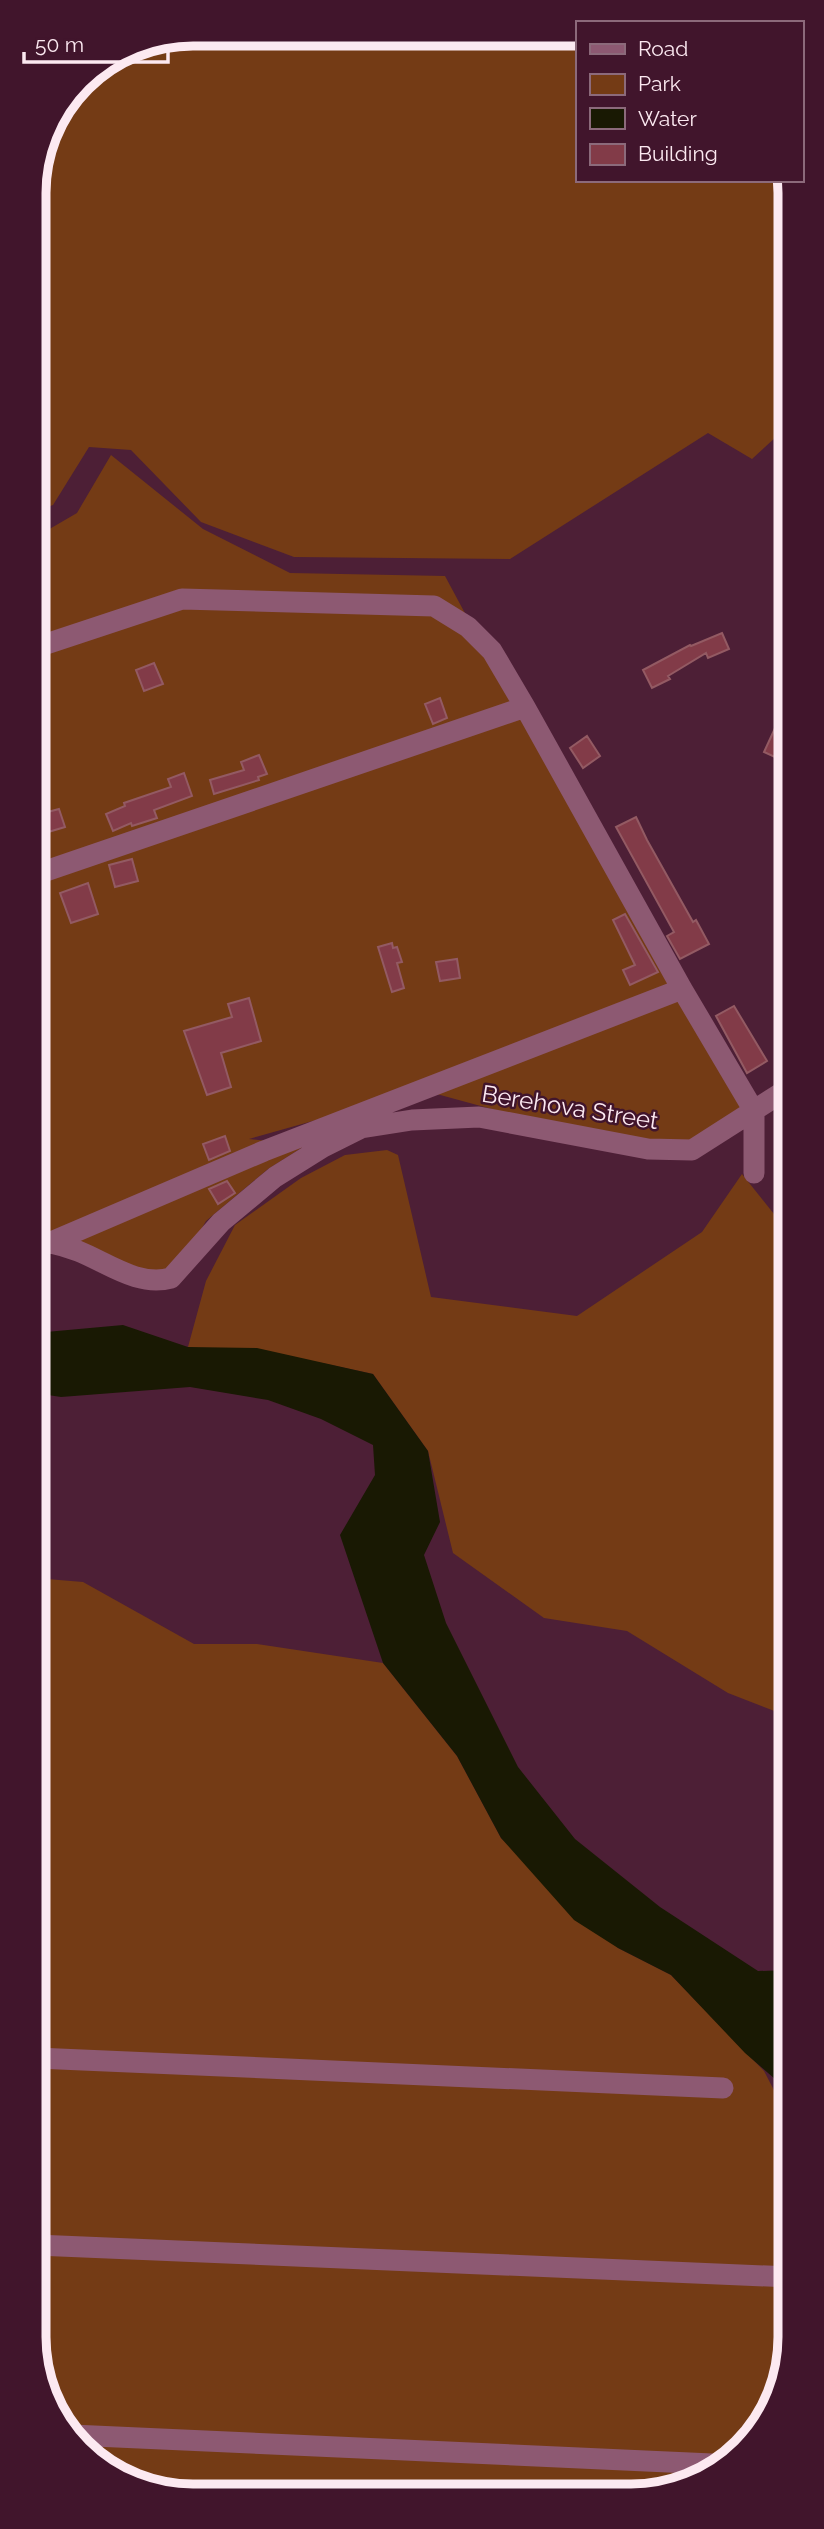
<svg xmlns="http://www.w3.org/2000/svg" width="824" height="2529" font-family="Raleway,sans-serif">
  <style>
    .green { fill: #743b15 }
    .water { fill: #191903 }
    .building { fill: #823b48; stroke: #935a63; stroke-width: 2 }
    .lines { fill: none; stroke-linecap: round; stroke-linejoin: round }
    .minor { stroke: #8d5972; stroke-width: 21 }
    .labels { text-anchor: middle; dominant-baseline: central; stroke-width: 5; stroke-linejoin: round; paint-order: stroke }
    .street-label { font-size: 24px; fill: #fce9f1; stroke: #41152c }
    .rim { fill: none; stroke: #fce9f1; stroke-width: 9 }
  </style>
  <rect width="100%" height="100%" fill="#4d1f36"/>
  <path class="green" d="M 192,33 L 577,36 L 577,180 L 788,180 L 788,426 L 752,459 L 708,433 L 510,559 L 294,557 L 201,522 L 131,450 L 89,447 L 53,505 L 34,512 L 34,181 L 49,122 L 87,73 L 132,45 Z
    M 111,455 L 203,529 L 290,573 L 445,576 L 496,671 L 746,1112 L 690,1147 L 528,1119 L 411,1087 L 334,1115 L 249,1139 L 306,1145 L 268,1169 L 206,1221 L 191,1247 L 169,1271 L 129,1271 L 35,1243 L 34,538 L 77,513 Z
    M 387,1150 L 398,1155 L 431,1297 L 577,1316 L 702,1232 L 742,1174 L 782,1224 L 789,1238 L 790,1717 L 728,1693 L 627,1631 L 544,1618 L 453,1553 L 428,1451 L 373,1374 L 322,1363 L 188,1347 L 206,1281 L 235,1225 L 301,1178 L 345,1155 Z
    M 35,1578 L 83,1582 L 194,1644 L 257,1644 L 383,1663 L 457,1756 L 501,1838 L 618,1948 L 671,1975 L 764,2071 L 790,2121 L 790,2347 L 752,2441 L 662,2493 L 161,2493 L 79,2449 L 36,2367 Z"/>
  <path class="water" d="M 123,1325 L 188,1347 L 257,1348 L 373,1374 L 428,1451 L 440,1522 L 424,1555 L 446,1623 L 518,1767 L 575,1839 L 660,1907 L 758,1971 L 790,1970 L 790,2092 L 745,2053 L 671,1975 L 618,1948 L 574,1920 L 501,1838 L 457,1756 L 383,1663 L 340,1535 L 375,1475 L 373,1445 L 321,1419 L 268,1400 L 190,1387 L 61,1397 L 35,1393 L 35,1333 Z"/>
  <path class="building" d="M 722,633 L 729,649 L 708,658 L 706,653 L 668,676 L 670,679 L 652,688 L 643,670 L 690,645 L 691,646 Z
    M 154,663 L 163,684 L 144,691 L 136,670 Z
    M 440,698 L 447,718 L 433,724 L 425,704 Z
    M 788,700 L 788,763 L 764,752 Z
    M 587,736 L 600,756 L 583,768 L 570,748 Z
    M 259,755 L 267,774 L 258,777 L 259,780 L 214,794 L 210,780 L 244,770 L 241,762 Z
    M 184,773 L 192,796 L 154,810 L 157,818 L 132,826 L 131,823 L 113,831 L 106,814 L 125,806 L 124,803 L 171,787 L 168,779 Z
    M 59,809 L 65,827 L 45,833 L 40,814 Z
    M 636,817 L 647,840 L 693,922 L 696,920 L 709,944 L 680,959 L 667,936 L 674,932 L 616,827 Z
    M 132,859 L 138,881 L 115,887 L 109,865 Z
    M 88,883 L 98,914 L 71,923 L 60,893 Z
    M 625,914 L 658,972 L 630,985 L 623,970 L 635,965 L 613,920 Z
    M 392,943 L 393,948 L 397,947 L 402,962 L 397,963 L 404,988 L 392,992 L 378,947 Z
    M 457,959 L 460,978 L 440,981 L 436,962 Z
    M 249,998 L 261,1041 L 221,1053 L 231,1087 L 207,1095 L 184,1031 L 232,1017 L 228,1004 Z
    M 734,1006 L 767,1061 L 747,1073 L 716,1016 Z
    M 225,1136 L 230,1151 L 209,1160 L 203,1144 Z
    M 227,1181 L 235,1193 L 218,1204 L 209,1189 Z"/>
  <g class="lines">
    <path class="minor" d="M 34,648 L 182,599 L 434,606 L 468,627 L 492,651 L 525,707 L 682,989 L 754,1111 L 754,1173
      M 34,875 L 525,707
      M 51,1243 C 60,1245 69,1248 78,1251 C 108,1263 138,1287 171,1278 L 221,1222 L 275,1177 L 323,1147 L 361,1128 L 412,1120 L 479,1117 L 648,1149 L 692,1150 L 789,1088
      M 35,1249 L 264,1151 L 682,989
      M 36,2058 L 723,2088
      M 36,2245 L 790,2277
      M 72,2435 L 712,2464"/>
  </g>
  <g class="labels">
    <g class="street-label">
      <text transform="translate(570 1107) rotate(9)">Berehova Street</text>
    </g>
  </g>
  <path d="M0 0H824V2529H0ZM193 46H631A147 147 0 0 1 778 193V2337A147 147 0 0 1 631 2484H193A147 147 0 0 1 46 2337V193A147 147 0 0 1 193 46Z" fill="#41152c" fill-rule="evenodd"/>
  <path class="rim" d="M193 46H631A147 147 0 0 1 778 193V2337A147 147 0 0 1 631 2484H193A147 147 0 0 1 46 2337V193A147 147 0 0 1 193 46Z"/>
  <rect x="576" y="21" width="228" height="161" fill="#41152c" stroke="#8c6a7b" stroke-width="2"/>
  <rect x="590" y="44" width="35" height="10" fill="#8d5972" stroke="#8c6a7b" stroke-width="2"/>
  <text x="638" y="56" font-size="21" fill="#fce9f1">Road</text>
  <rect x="590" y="74" width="35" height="21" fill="#743b15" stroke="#8c6a7b" stroke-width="2"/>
  <text x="638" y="91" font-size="21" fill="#fce9f1">Park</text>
  <rect x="590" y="108" width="35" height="21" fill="#191903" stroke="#8c6a7b" stroke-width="2"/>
  <text x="638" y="126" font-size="21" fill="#fce9f1">Water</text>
  <rect x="590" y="144" width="35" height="21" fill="#823b48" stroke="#8c6a7b" stroke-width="2"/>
  <text x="638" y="161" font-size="21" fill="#fce9f1">Building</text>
  <path d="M24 52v10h144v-10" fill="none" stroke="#fce9f1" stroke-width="3.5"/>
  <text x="35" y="52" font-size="21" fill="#fce9f1" stroke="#41152c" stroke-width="5" paint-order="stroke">50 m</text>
</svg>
